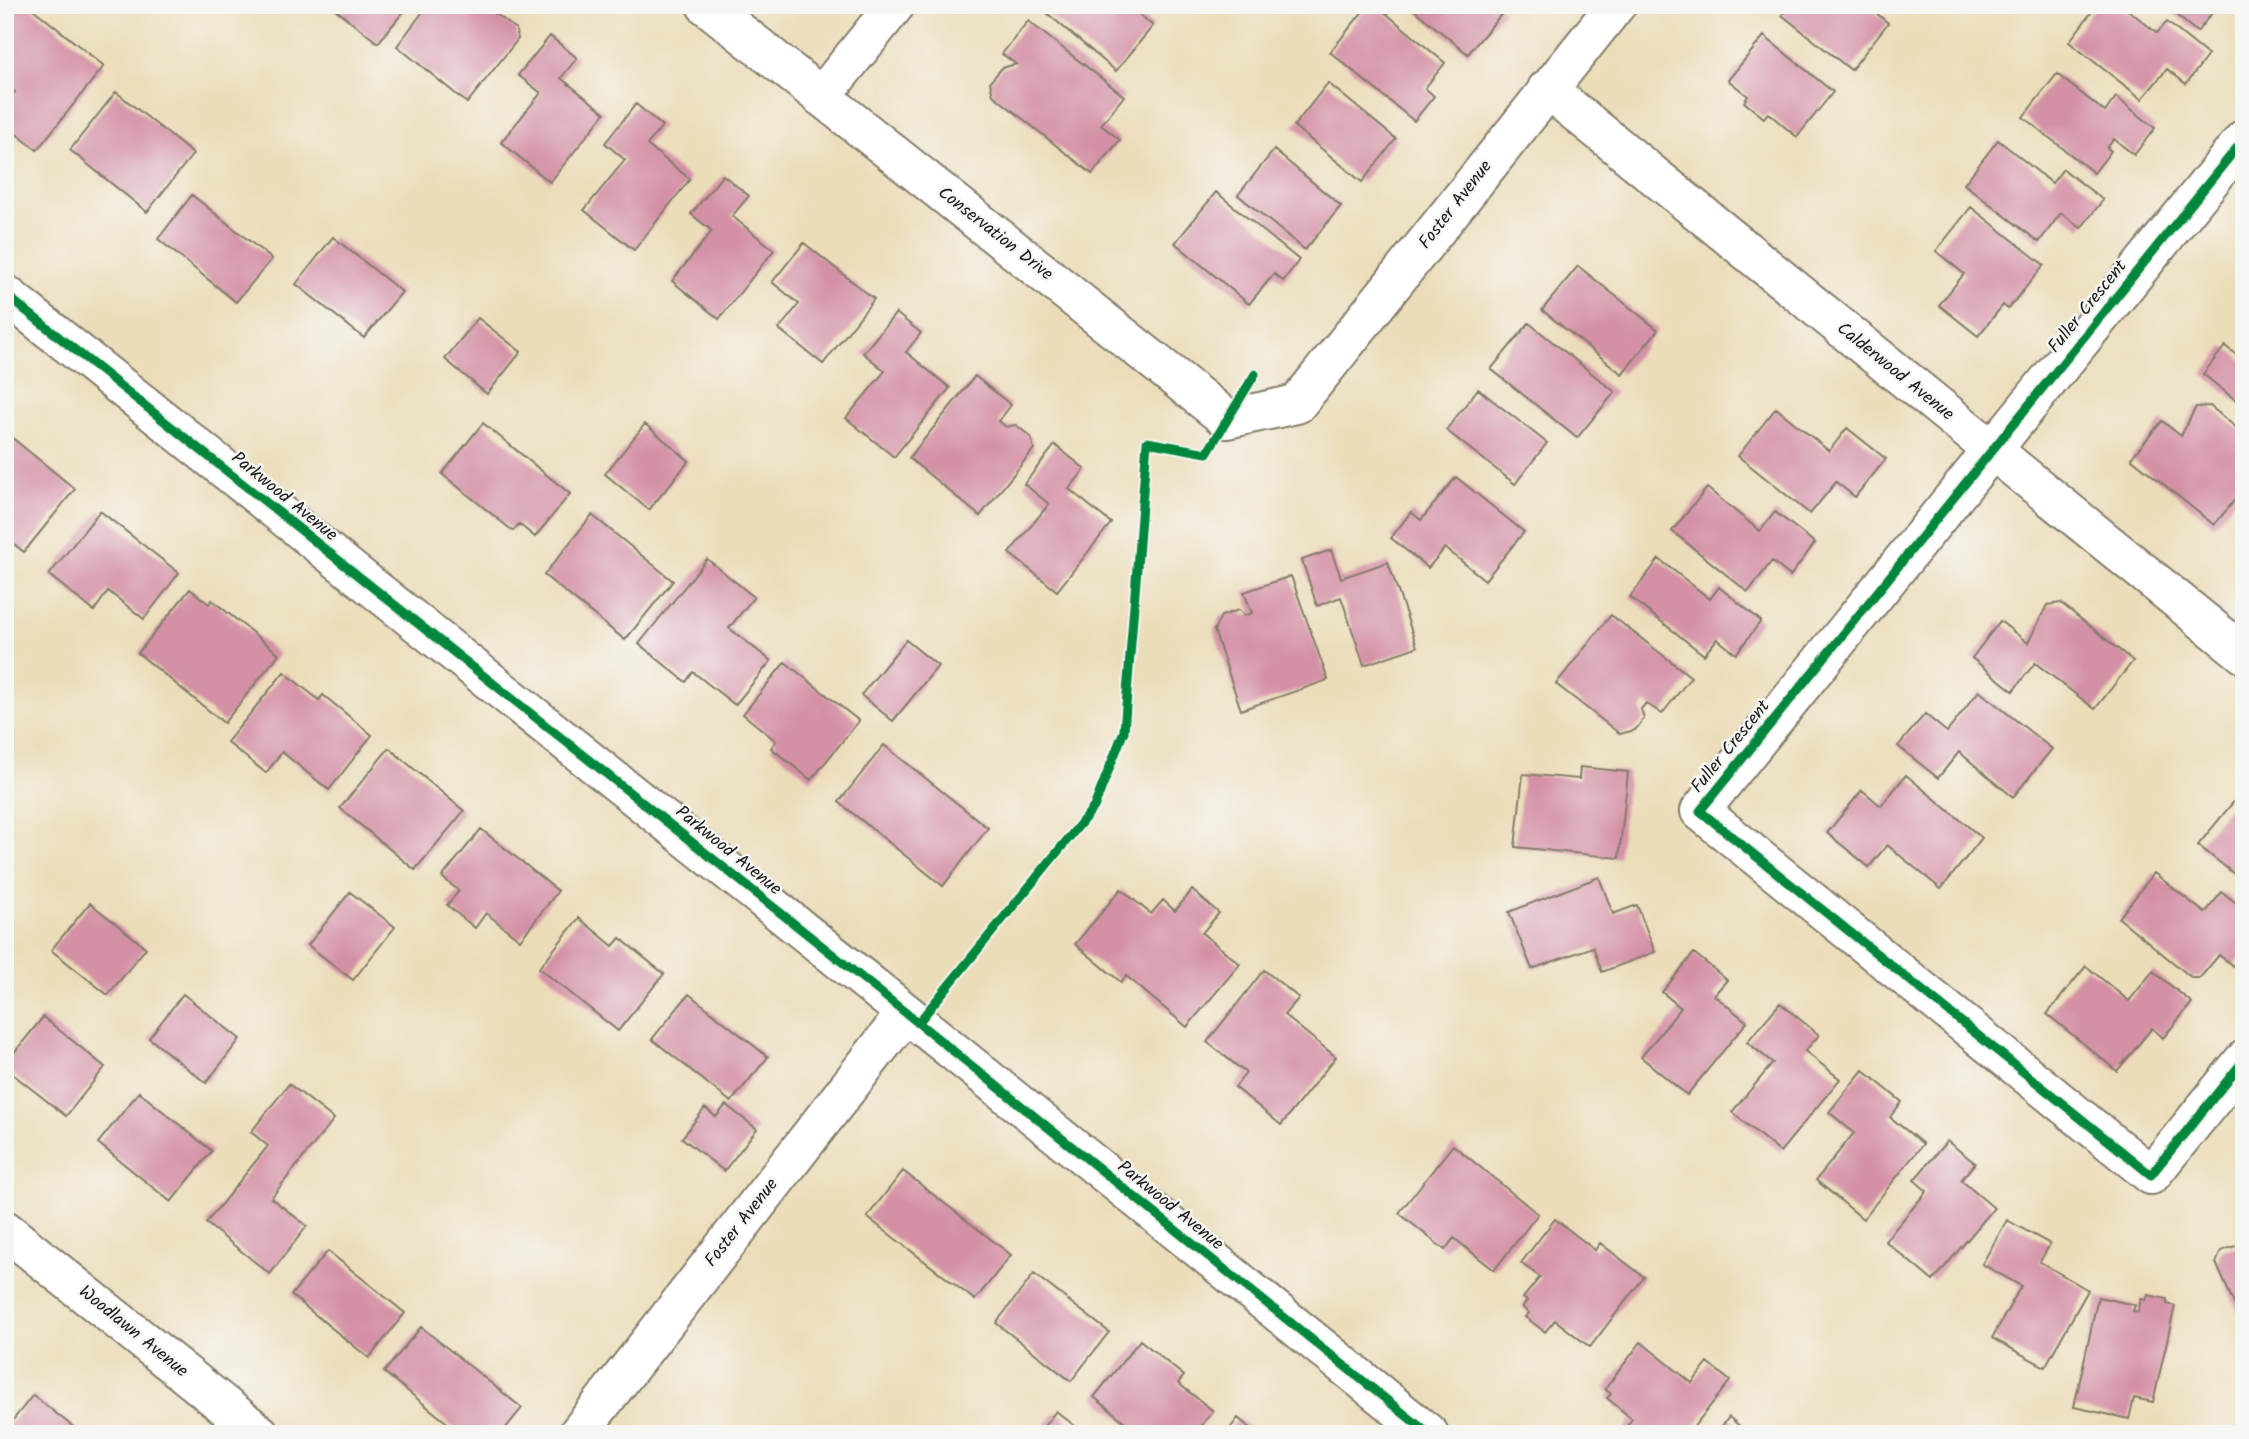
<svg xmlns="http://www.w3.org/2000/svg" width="2249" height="1439" font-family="Kalam,sans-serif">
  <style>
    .building { fill: #d491a6 }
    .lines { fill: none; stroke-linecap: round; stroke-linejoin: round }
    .minor-casing { stroke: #847c6b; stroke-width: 42 }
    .minor { stroke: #fff; stroke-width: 38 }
    .cycleway-casing { stroke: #f6f6f2; stroke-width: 13 }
    .cycleway { stroke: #00873e; stroke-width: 9 }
    .labels { text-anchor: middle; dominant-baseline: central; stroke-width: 5; stroke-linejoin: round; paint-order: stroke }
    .street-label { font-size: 18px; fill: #1c1c1c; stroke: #f6f6f2 }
  </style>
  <rect width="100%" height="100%" fill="#f6f6f2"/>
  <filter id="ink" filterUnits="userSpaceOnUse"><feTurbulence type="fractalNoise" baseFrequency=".0143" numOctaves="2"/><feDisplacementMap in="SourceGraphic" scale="14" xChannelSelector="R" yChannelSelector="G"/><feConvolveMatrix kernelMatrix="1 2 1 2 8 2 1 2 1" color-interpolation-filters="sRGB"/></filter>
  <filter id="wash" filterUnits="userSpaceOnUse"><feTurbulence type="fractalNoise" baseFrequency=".00686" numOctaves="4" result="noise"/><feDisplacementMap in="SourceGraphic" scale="28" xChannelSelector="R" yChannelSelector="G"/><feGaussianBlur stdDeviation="1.57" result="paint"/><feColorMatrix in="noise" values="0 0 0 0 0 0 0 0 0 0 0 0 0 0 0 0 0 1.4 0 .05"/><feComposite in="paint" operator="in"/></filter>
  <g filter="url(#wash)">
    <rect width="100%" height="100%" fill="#ecddba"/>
    <g id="blocks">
      <path class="building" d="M 5,5 L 28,5 L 104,66 L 37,150 L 5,125 L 5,104 L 15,92 L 5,84 Z
        M 330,5 L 409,5 L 378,43 Z
        M 428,5 L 496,5 L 492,11 L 516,29 L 518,39 L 467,103 L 397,46 Z
        M 1055,5 L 1128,5 L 1153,26 L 1116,71 L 1048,14 Z
        M 1368,5 L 1376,5 L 1445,63 L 1425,88 L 1434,96 L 1414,121 L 1330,52 Z
        M 1408,5 L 1497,5 L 1504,11 L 1468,54 Z
        M 1790,5 L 1867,5 L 1888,23 L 1851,70 L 1782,15 Z
        M 2097,5 L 2122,5 L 2157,33 L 2167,22 L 2208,55 L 2186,84 L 2167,69 L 2142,99 L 2069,42 Z
        M 2164,5 L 2218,5 L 2197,32 Z
        M 1028,21 L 1124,96 L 1101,125 L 1120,140 L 1092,174 L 993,95 L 990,82 L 1002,68 L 1016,64 L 1002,54 Z
        M 550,36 L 577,58 L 561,78 L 605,113 L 550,182 L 501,142 L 541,93 L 518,75 Z
        M 1764,36 L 1833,92 L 1797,137 L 1768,113 L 1764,118 L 1744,102 L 1748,96 L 1728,80 Z
        M 2057,74 L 2105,112 L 2116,97 L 2155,128 L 2134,155 L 2114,139 L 2107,148 L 2111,151 L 2094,173 L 2023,117 Z
        M 1328,83 L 1396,139 L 1362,182 L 1294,126 Z
        M 116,92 L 193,154 L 147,212 L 70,150 Z
        M 636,104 L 662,126 L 647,145 L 690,179 L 634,250 L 584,210 L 625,160 L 605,143 Z
        M 1998,140 L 2052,183 L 2063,169 L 2103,200 L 2081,228 L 2061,213 L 2039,242 L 1964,184 Z
        M 1274,150 L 1341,206 L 1305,250 L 1238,195 Z
        M 723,175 L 749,196 L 732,216 L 774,250 L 719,319 L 672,281 L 712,231 L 691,214 Z
        M 1216,192 L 1299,260 L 1283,281 L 1274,274 L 1249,304 L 1175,243 Z
        M 192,195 L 272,259 L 236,302 L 158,239 Z
        M 1971,207 L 2044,265 L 2008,309 L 2003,305 L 1978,336 L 1939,305 L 1964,274 L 1936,251 Z
        M 333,237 L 402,292 L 364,338 L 296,284 Z
        M 804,243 L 874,299 L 823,364 L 779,329 L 799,304 L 772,282 Z
        M 1578,266 L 1658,330 L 1622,374 L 1542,310 Z
        M 896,313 L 921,333 L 906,352 L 950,388 L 894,457 L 846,418 L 885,371 L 863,353 Z
        M 478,318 L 521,352 L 487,394 L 445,359 Z
        M 1529,323 L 1615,392 L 1577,438 L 1491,369 Z
        M 2225,346 L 2244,361 L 2243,406 L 2203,374 Z
        M 975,376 L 1011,405 L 999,421 L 1006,427 L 1016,425 L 1031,437 L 1034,449 L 980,516 L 909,458 Z
        M 1478,389 L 1547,443 L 1515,484 L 1446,430 Z
        M 2210,406 L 2244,434 L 2244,489 L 2214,525 L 2131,458 L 2162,421 L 2181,436 L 2196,407 Z
        M 1776,408 L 1829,451 L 1847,428 L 1886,459 L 1855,497 L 1836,482 L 1810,514 L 1738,456 Z
        M 483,423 L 570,494 L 535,537 L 519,524 L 513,531 L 442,474 Z
        M 645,424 L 689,461 L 649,510 L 605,474 Z
        M 5,432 L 75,489 L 24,552 L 5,537 Z
        M 1055,445 L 1085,469 L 1069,489 L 1111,523 L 1057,591 L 1009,553 L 1049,504 L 1024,484 Z
        M 1456,477 L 1524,532 L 1485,580 L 1445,548 L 1428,568 L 1391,538 L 1411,512 L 1421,520 Z
        M 1707,488 L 1760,531 L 1775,512 L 1815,543 L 1790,576 L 1772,561 L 1748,592 L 1672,531 Z
        M 100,511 L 179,573 L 144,619 L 108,591 L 94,611 L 49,575 Z
        M 592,515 L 673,581 L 625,640 L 544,575 Z
        M 1331,550 L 1341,578 L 1388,562 L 1417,647 L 1364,665 L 1341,597 L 1317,606 L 1302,560 Z
        M 707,559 L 754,597 L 729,628 L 771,661 L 735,705 L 693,672 L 686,682 L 639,644 Z
        M 1659,559 L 1710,599 L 1719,587 L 1761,621 L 1736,654 L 1717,639 L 1704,655 L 1630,597 Z
        M 1291,576 L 1328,680 L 1241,710 L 1214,630 L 1221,616 L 1239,610 L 1245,616 L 1252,613 L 1244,592 Z
        M 190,589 L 209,604 L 212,600 L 279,654 L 224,723 L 138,653 Z
        M 2061,603 L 2133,661 L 2095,709 L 2035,663 L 2013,691 L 1972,658 L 2000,621 L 2028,643 L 2047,605 Z
        M 1611,615 L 1691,677 L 1662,714 L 1646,703 L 1641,709 L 1644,719 L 1635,730 L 1620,734 L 1556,684 Z
        M 906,640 L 938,666 L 893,721 L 861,695 Z
        M 785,662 L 859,721 L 811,780 L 771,748 L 776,741 L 743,714 Z
        M 284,672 L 319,700 L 323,695 L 372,735 L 329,790 L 282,752 L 266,773 L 227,742 Z
        M 1979,691 L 2052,749 L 2013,797 L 1959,752 L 1938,778 L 1898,746 L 1925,714 L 1947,732 Z
        M 884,745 L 988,828 L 943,886 L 839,802 Z
        M 389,748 L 464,811 L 415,870 L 340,808 Z
        M 1580,767 L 1628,772 L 1619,858 L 1515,847 L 1523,774 L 1579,779 Z
        M 1906,775 L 1982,838 L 1941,889 L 1887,845 L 1869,867 L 1827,833 L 1862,790 L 1881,806 Z
        M 2244,789 L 2244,882 L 2198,845 Z
        M 481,829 L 558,891 L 520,940 L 486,913 L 475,928 L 447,905 L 459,891 L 442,877 Z
        M 2154,873 L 2205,913 L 2222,892 L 2244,909 L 2244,953 L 2233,966 L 2219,955 L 2200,978 L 2192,978 L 2119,918 Z
        M 1599,877 L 1613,914 L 1637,905 L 1655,952 L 1602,972 L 1593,947 L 1532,969 L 1509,912 Z
        M 1121,889 L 1151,914 L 1163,900 L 1175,911 L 1192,890 L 1219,913 L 1202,933 L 1240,964 L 1187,1027 L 1126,976 L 1121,982 L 1075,944 Z
        M 350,892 L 395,927 L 353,980 L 308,945 Z
        M 90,903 L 146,948 L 108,995 L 51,950 Z
        M 579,918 L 613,946 L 620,938 L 664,974 L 618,1031 L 539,968 Z
        M 1694,953 L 1727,980 L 1714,995 L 1747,1022 L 1687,1095 L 1641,1057 L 1681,1008 L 1662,992 Z
        M 2086,966 L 2129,1001 L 2153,971 L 2192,1003 L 2163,1038 L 2152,1028 L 2117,1071 L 2047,1014 Z
        M 1264,970 L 1299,998 L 1284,1015 L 1336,1057 L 1281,1125 L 1235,1087 L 1246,1073 L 1207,1042 Z
        M 183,994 L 240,1039 L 206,1083 L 149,1038 Z
        M 689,994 L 768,1057 L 731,1102 L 652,1039 Z
        M 1780,1003 L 1819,1035 L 1805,1051 L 1840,1079 L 1780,1152 L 1732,1112 L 1773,1063 L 1747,1042 Z
        M 43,1017 L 105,1067 L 66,1116 L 5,1068 L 5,1064 Z
        M 1863,1070 L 1902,1102 L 1890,1117 L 1923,1144 L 1863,1219 L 1816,1180 L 1854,1133 L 1829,1112 Z
        M 289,1084 L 334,1119 L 271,1198 L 307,1226 L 270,1274 L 206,1223 L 268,1146 L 251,1132 Z
        M 139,1092 L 212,1151 L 171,1202 L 98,1143 Z
        M 726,1105 L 757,1129 L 724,1171 L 682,1138 L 705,1108 L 716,1117 Z
        M 1947,1141 L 1975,1163 L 1961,1180 L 1994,1208 L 1933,1281 L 1885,1241 L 1927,1191 L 1914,1180 Z
        M 1453,1145 L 1538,1214 L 1494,1270 L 1454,1238 L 1445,1250 L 1399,1213 Z
        M 903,1171 L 1011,1255 L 975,1300 L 867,1217 Z
        M 1555,1219 L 1595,1250 L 1600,1243 L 1644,1277 L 1590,1347 L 1555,1320 L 1545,1332 L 1525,1317 L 1529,1313 L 1522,1307 L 1527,1301 L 1523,1298 L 1540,1277 L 1521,1263 Z
        M 2007,1220 L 2050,1244 L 2040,1262 L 2088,1290 L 2045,1367 L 1992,1338 L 2021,1286 L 1982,1264 Z
        M 2244,1243 L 2244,1326 L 2216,1263 L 2221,1251 Z
        M 328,1251 L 405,1313 L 369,1358 L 291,1295 Z
        M 1034,1274 L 1109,1332 L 1071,1381 L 996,1323 Z
        M 2148,1295 L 2167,1299 L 2167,1304 L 2175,1306 L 2153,1402 L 2134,1398 L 2129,1419 L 2074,1407 L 2098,1297 L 2135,1305 L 2133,1311 L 2138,1312 L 2141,1299 L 2146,1300 Z
        M 421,1327 L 522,1408 L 501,1434 L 461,1434 L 384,1372 Z
        M 1140,1340 L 1184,1376 L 1178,1383 L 1213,1411 L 1195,1434 L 1140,1434 L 1094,1397 Z
        M 1641,1342 L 1692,1383 L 1708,1363 L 1730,1381 L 1688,1434 L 1626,1434 L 1623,1431 L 1632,1419 L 1607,1398 L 1611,1394 L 1605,1389 Z
        M 33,1395 L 82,1434 L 5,1434 L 5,1430 Z
        M 1056,1411 L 1085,1434 L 1038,1434 Z
        M 1729,1417 L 1749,1434 L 1716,1434 Z
        M 1238,1418 L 1257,1434 L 1226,1434 Z"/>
    </g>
  </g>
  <g filter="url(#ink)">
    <use href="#blocks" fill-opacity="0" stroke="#847c6b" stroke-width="2"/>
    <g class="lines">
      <g class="minor-casing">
        <path id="minor" d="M 706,5 L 1227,419 L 1297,404 L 1616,5
          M 1547,89 L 2244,654
          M 821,97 L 895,5
          M 2244,139 L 1700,811 L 2151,1175 L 2244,1060
          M 5,294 L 906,1013 L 1429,1434
          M 5,1230 L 260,1434
          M 578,1434 L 906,1013"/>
      </g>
      <use href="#minor" class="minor"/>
      <g class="cycleway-casing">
        <path id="cycleway" d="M 2244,139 L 1700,811 L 2151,1175 L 2244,1060
          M 5,294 L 906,1013 L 1429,1434
          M 918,1023 L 1094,807 L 1124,731 L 1147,442 L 1207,453 L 1255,374"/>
      </g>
      <use href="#cycleway" class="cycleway"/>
    </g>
  </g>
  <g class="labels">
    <g class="street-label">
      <text transform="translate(1456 205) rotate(-52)">Foster Avenue</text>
      <text transform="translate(995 234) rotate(38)">Conservation Drive</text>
      <text transform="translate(2088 307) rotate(-51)">Fuller Crescent</text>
      <text transform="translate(1895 372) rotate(39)">Calderwood Avenue</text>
      <text transform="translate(284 497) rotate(39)">Parkwood Avenue</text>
      <text transform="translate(1731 747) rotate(-51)">Fuller Crescent</text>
      <text transform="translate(728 851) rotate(39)">Parkwood Avenue</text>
      <text transform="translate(1170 1206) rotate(39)">Parkwood Avenue</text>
      <text transform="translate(742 1223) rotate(-52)">Foster Avenue</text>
      <text transform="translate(133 1332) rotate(39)">Woodlawn Avenue</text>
    </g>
  </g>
  <rect width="2249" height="1439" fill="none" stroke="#f6f6f2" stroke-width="28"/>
</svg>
